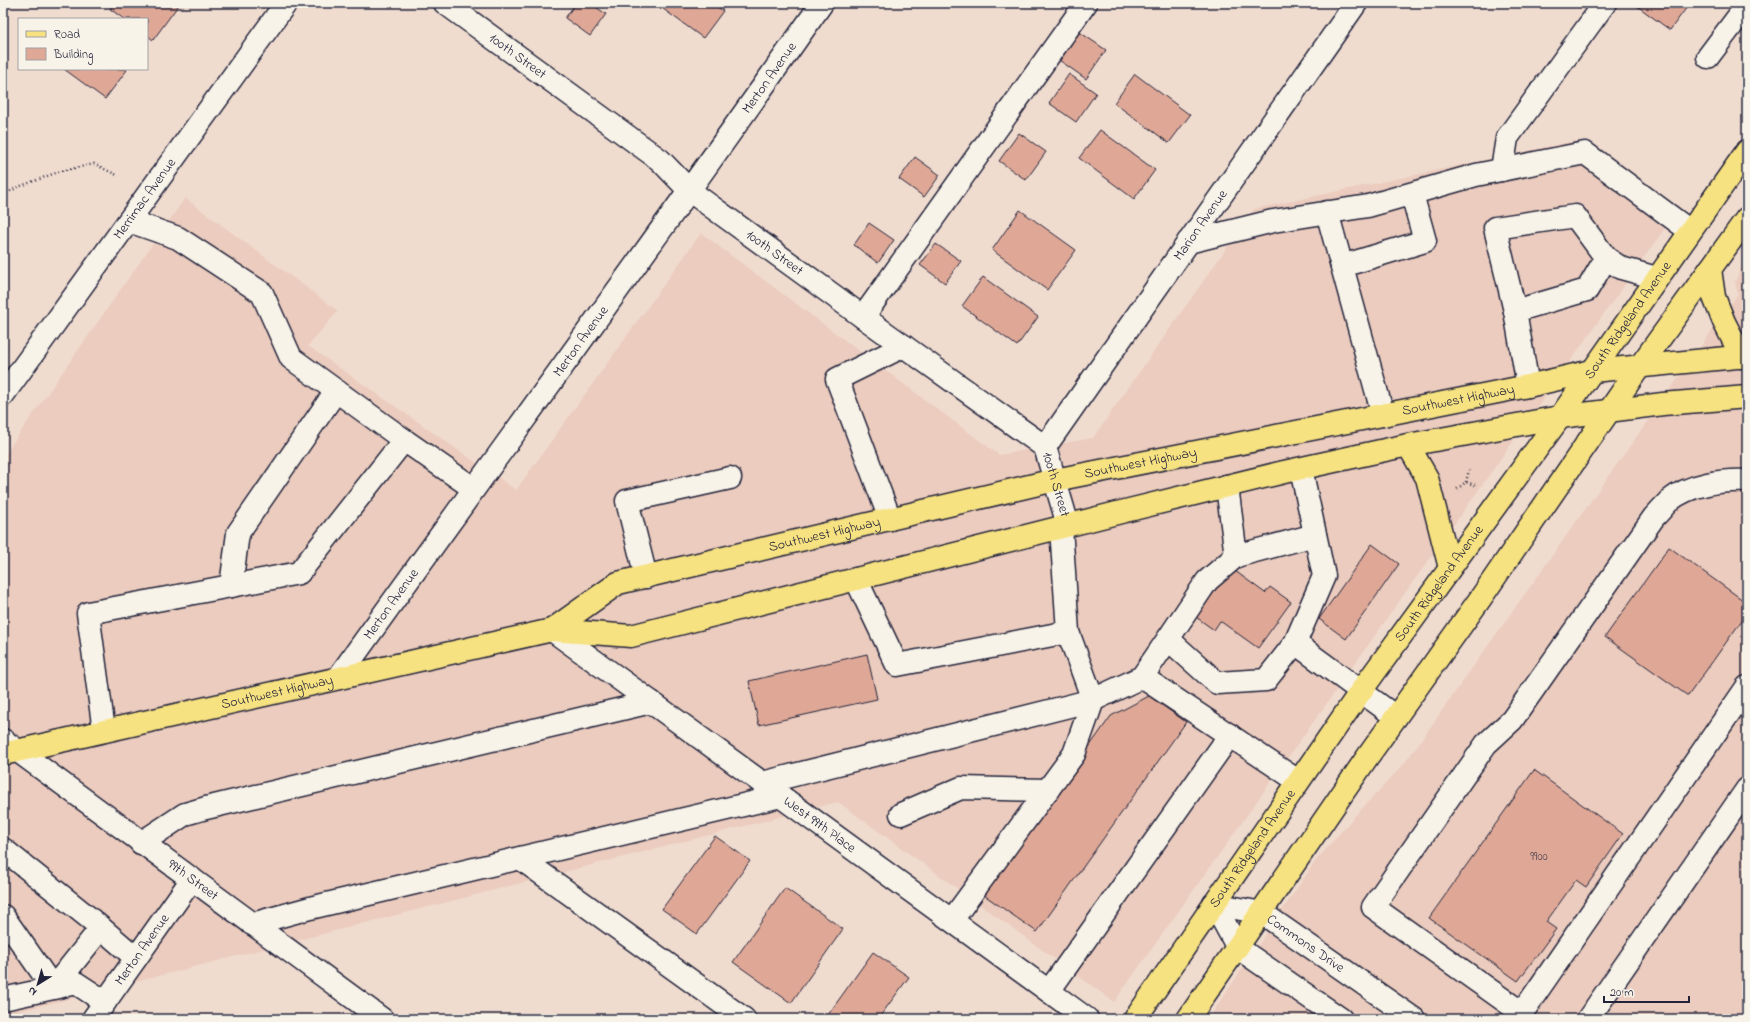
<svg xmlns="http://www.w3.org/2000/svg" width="1750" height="1022" font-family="'Indie Flower',sans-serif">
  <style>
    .built { fill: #ebccbe }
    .building { fill: #dfa896; stroke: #22223b }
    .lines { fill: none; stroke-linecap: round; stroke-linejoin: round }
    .minor-casing { stroke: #22223b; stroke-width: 25 }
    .major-casing { stroke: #22223b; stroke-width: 25 }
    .path { stroke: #22223b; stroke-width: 2.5; stroke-dasharray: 1 3; stroke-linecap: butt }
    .minor { stroke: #f7f3e8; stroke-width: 22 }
    .major { stroke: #f7e281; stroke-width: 22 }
    .labels { text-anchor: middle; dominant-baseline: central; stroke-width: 3; stroke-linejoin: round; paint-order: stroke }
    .number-label { font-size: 12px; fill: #514452 }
    .street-label { font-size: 14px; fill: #22223b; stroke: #f7f3e8 }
  </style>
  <rect width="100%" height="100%" fill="#f0dccf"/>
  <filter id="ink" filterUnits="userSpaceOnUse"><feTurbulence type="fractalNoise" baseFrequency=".025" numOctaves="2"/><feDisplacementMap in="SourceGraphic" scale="8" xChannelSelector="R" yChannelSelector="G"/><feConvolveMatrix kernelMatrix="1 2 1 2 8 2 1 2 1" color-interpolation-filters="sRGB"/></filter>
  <g filter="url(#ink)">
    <path class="built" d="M 1574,141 L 1680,207 L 1114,1002 L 838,802 L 61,1001 L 3,1015 L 3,457 L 185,198 L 338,311 L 308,346 L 516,490 L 701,233 L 999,455 L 1093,438 L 1254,209 Z
      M 1747,253 L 1747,1019 L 1208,1019 L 1315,862 L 1353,818 L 1404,764 L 1738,294 L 1735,282 Z"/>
    <path class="building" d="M 114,3 L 180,3 L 153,40 L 147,35 L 147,19 L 124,19 L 110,9 Z
      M 576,3 L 590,3 L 606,14 L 590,36 L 565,18 Z
      M 655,3 L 712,3 L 723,11 L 703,38 Z
      M 1633,3 L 1690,3 L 1670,30 Z
      M 1078,31 L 1106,50 L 1086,79 L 1059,60 Z
      M 64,69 L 125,69 L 127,70 L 105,99 Z
      M 1069,74 L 1096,93 L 1076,122 L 1049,103 Z
      M 1135,74 L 1190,115 L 1169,143 L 1114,103 Z
      M 1100,130 L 1155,170 L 1134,199 L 1079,158 Z
      M 1019,133 L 1046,152 L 1026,180 L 999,161 Z
      M 915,157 L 940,175 L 924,197 L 899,179 Z
      M 1020,210 L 1076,250 L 1047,290 L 992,250 Z
      M 869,223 L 894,240 L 878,263 L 854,245 Z
      M 936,244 L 961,261 L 945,283 L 920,265 Z
      M 983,277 L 1038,317 L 1017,346 L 962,306 Z
      M 1372,544 L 1399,564 L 1346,639 L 1319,619 Z
      M 1669,547 L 1747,603 L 1747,613 L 1688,696 L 1605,637 Z
      M 1231,568 L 1265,593 L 1270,587 L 1291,602 L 1258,648 L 1220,621 L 1214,630 L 1196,617 Z
      M 867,654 L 877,699 L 759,725 L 749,681 Z
      M 1149,696 L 1186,722 L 1037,932 L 984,895 L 1111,716 Z
      M 1534,770 L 1623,834 L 1586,887 L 1576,880 L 1546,922 L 1556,929 L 1518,981 L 1429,918 Z
      M 715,836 L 750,861 L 697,934 L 662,909 Z
      M 785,888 L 843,929 L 791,1003 L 733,962 Z
      M 873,952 L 909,977 L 878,1019 L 825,1019 Z"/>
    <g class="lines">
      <g class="minor-casing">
        <g id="minor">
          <path id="s1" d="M 445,3 L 660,160 L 690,191 L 863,317 L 1045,447 L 1068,525"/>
          <path d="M 1708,57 L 1747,5"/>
          <path d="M 1502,170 L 1507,138 L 1605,3"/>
          <path d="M 1327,212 L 1383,415"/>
          <path d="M 129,221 L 178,238 L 262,293 L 291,358 L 404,440"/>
          <path d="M 1188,242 L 1273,221 L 1368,206 L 1476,175 L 1585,153 L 1690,231"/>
          <path d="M 1342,266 L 1425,241 L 1412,194"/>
          <path d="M 1515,311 L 1495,228 L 1575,216 L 1606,258"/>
          <path d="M 863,317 L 1086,3"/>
          <path d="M 1528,386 L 1515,311 L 1587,290 L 1606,258 L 1621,268 L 1657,278"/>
          <path id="s2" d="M 3,395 L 286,3"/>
          <path id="s3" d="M 1045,447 L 1356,3"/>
          <path d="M 1747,481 C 1722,480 1689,484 1669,501 C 1664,506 1659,512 1654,517 L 1512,720 L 1486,744 L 1373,907 L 1522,1013 L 1747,687"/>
          <path d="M 1227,486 L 1236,556 L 1315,535"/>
          <path d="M 890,519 L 837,379 L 904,346"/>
          <path d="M 1061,527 L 1068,632 L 1093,700 L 1142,677 L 1168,639"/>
          <path d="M 1236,556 L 1207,581 L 1168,639 L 1217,683 L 1266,680 L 1295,643 L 1324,576 L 1301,469"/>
          <path d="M 646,577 L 627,501 L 730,478"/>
          <path d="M 856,579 L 897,665 L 1068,632"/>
          <path d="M 231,586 L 238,533 L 336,391"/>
          <path id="s4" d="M 552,630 L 1087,1019"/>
          <path d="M 1295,643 L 1396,717"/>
          <path d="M 1142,677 L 1298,781"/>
          <path id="s5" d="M 338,678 C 499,453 663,230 822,3"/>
          <path d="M 104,731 L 88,613 L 299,573 L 404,440 L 473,488"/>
          <path id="s6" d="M 3,740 L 382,1019"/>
          <path d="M 762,783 L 1093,700"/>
          <path d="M 901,814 L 961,788 L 1048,790"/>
          <path d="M 141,843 L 185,814 L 206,808 L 651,702"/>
          <path d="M 3,849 L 93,921 L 136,958"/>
          <path d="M 520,858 L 744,1019"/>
          <path id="s7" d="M 1214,904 L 1262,913 L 1414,1019"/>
          <path d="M 1214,904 L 1238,948 L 1341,1019"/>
          <path d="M 3,916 L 53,988 L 101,928"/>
          <path d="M 952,920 L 1074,754 L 1093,700"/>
          <path d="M 252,924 L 310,908 L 781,796"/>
          <path d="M 1049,991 L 1230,735"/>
          <path d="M 3,999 L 76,983 L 105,1002"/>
          <path id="s8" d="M 93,1019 L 192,879"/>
          <path d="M 1588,1019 L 1747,789"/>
        </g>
      </g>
      <g class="major-casing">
        <g id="major">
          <path d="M 1710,269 L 1714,297 L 1724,322 L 1742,357"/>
          <path d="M 1408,445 L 1427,478 L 1450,568"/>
          <path id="s9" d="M 552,630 L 618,583 L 1055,480 L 1528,386 L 1592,371 L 1747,356"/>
          <path id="s10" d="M 3,754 L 552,630 L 631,636 L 1121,512 L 1284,472 L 1408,445 L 1560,417 L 1663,404 L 1747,397"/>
          <path id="s11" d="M 1135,1019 L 1361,691 L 1560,417 L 1747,151"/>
          <path d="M 1188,1019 L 1366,759 L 1480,599 L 1640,366 L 1747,218"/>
        </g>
      </g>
      <path class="path" d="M 3,195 L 18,187 L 61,171 L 94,164 L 117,175
        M 1466,482 L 1469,470
        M 1457,489 L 1466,482 L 1475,485"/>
      <use href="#minor" class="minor"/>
      <use href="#major" class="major"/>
    </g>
  </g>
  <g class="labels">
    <g class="number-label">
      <text x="1539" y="857">9900</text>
    </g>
    <g class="street-label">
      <text stroke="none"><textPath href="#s1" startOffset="90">100th Street</textPath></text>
      <text stroke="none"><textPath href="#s5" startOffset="739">Merton Avenue</textPath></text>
      <text stroke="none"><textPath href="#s2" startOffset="242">Merrimac Avenue</textPath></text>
      <text stroke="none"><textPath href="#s3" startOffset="271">Marion Avenue</textPath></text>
      <text stroke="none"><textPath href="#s1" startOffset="414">100th Street</textPath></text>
      <text stroke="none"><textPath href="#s11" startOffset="855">South Ridgeland Avenue</textPath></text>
      <text stroke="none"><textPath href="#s5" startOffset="415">Merton Avenue</textPath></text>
      <text stroke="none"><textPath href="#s9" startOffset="941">Southwest Highway</textPath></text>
      <text stroke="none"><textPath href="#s9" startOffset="617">Southwest Highway</textPath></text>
      <text stroke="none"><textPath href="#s1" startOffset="786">100th Street</textPath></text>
      <text stroke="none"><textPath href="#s9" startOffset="293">Southwest Highway</textPath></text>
      <text stroke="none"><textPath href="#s11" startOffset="531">South Ridgeland Avenue</textPath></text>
      <text stroke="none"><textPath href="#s5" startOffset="91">Merton Avenue</textPath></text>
      <text stroke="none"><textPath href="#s10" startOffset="281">Southwest Highway</textPath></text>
      <text stroke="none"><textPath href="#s4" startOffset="331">West 99th Place</textPath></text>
      <text stroke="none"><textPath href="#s11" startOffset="207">South Ridgeland Avenue</textPath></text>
      <text stroke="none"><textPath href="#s6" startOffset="236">99th Street</textPath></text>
      <text stroke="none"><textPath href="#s7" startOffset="102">Commons Drive</textPath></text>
      <text stroke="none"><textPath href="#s8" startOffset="85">Merton Avenue</textPath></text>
    </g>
  </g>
  <rect width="1750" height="1022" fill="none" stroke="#f7f3e8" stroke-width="16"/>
  <rect x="8" y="8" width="1734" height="1006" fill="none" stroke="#22223b" stroke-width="1.5" filter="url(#ink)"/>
  <rect x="18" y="18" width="130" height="52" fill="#f7f3e8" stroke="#a29fa3"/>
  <rect x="26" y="31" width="20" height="6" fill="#f7e281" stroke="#a29fa3"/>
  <text x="54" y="38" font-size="12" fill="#22223b">Road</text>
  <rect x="26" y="48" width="20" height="12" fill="#dfa896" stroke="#a29fa3"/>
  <text x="54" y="58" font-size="12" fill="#22223b">Building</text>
  <g transform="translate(38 984) rotate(217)" stroke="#f7f3e8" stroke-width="3" paint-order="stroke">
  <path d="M0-3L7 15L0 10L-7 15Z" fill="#22223b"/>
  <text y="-6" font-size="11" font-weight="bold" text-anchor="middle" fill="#22223b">N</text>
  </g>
  <path d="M1604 996v6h85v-6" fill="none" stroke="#22223b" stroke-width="2"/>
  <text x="1610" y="996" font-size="12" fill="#22223b" stroke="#f7f3e8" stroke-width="3" paint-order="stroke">20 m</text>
</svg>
